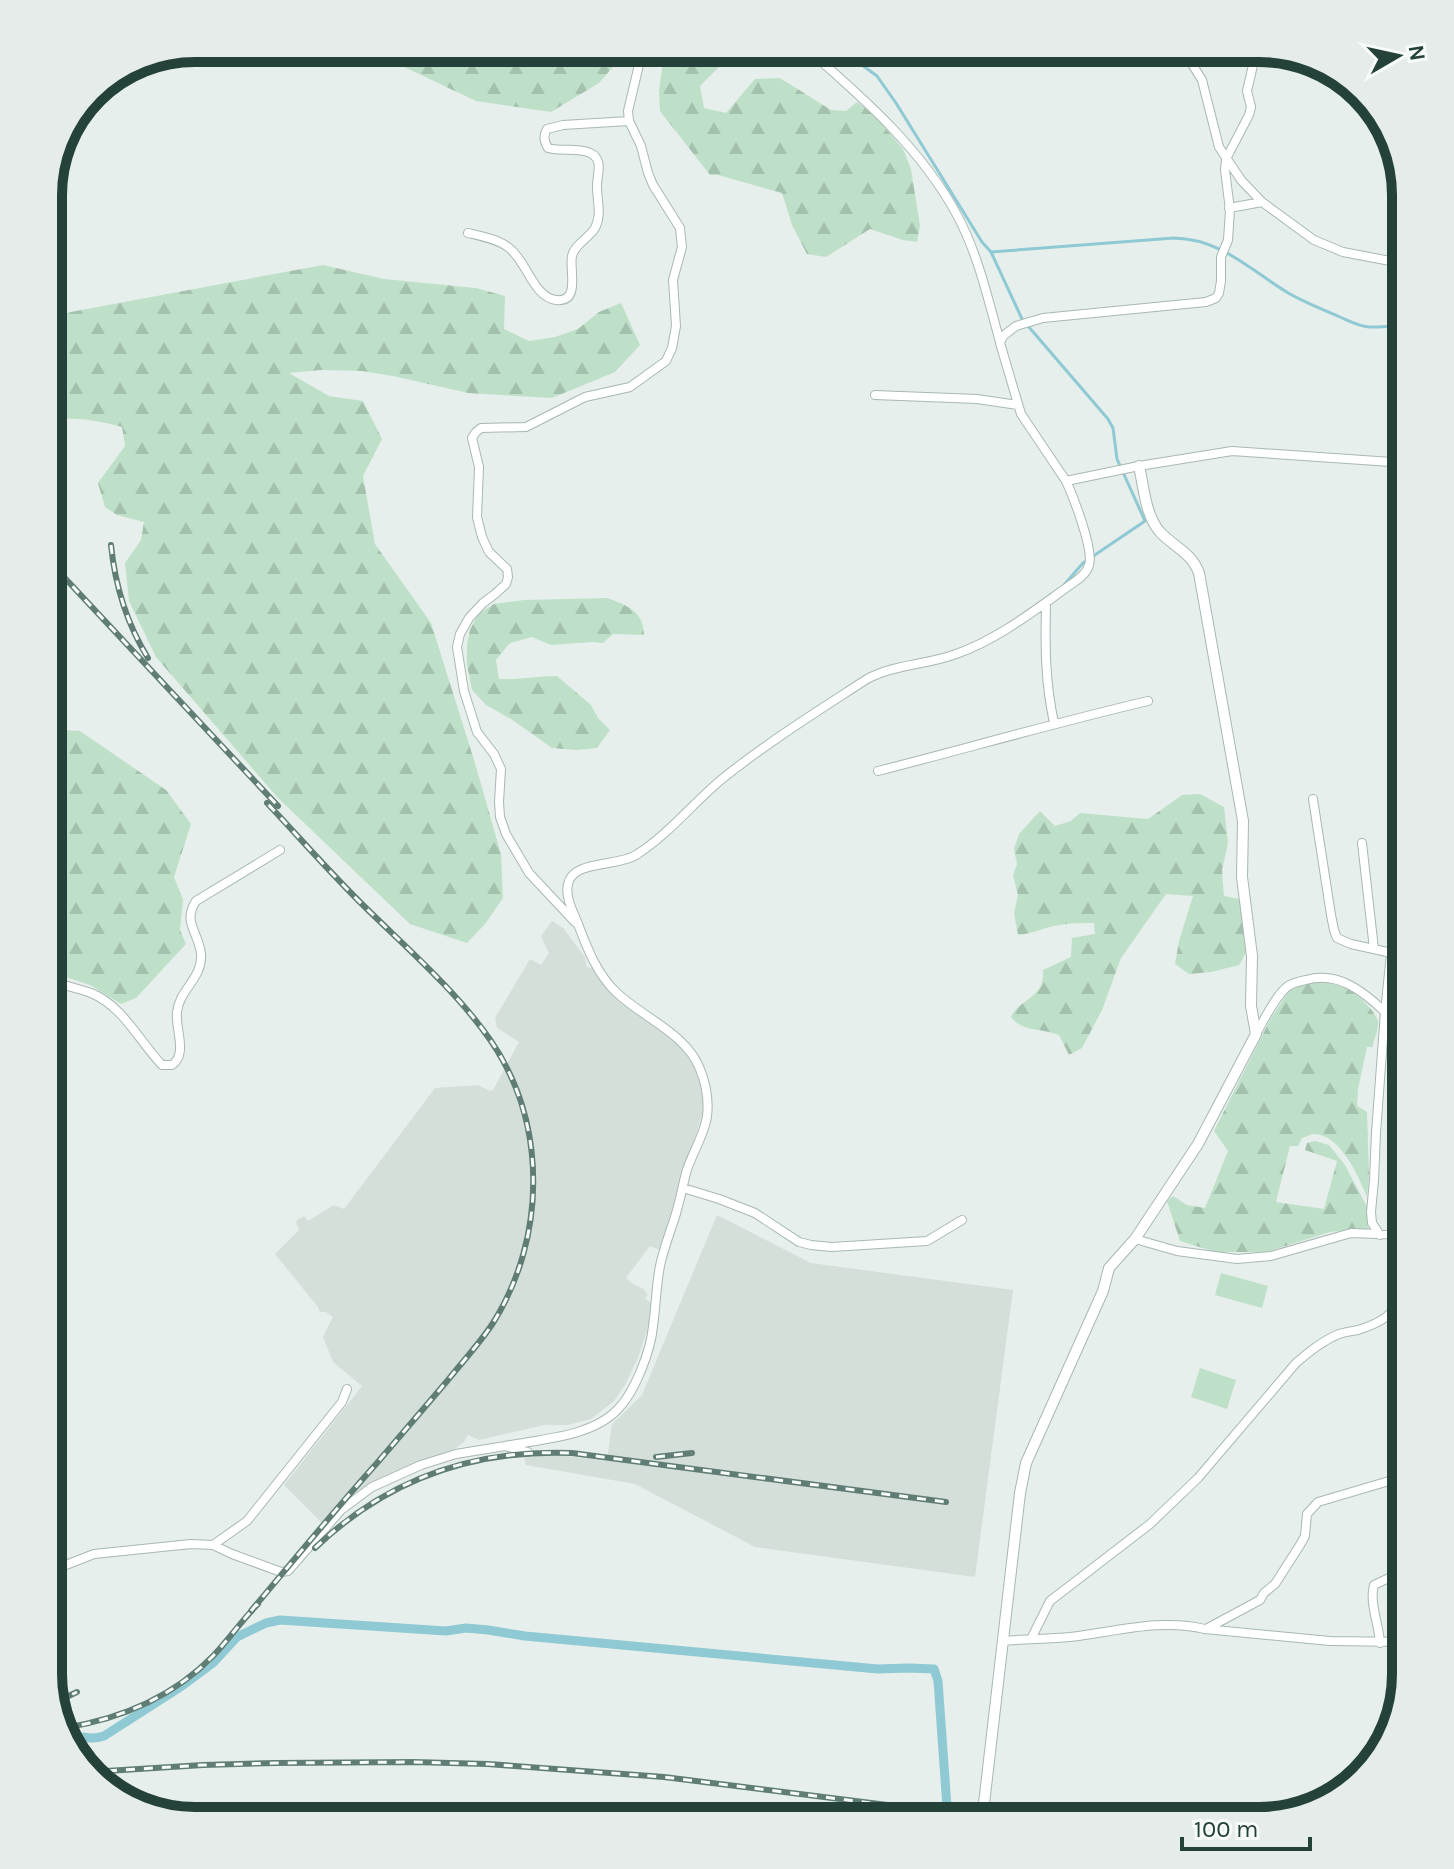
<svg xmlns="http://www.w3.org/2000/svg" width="1454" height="1869" font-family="Karla,sans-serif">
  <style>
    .built { fill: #d4dfda }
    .forest { fill: url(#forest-firs) }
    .pitch { fill: #bfe0c8 }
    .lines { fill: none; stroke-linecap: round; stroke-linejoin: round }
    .stream { stroke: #8ec9d4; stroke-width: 3 }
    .canal { stroke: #8ec9d4; stroke-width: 9 }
    .minor-casing { stroke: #a8b8b2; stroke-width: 10 }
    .tertiary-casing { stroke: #a8b8b2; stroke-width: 12 }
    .minor { stroke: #fff; stroke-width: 8 }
    .tertiary { stroke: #fff; stroke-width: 10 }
    .rail-casing { stroke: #5f7d75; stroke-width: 6 }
    .rail { stroke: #f7fbf9; stroke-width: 3; stroke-dasharray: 9; stroke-linecap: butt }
    .rim { fill: none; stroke: #24423a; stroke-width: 10 }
  </style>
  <defs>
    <pattern id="forest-firs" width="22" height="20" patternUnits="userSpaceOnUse" patternTransform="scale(2)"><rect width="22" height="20" fill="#bfe0c8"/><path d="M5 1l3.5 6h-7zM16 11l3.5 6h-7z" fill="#a4c1ad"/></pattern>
  </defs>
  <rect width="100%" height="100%" fill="#e6efeb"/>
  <path class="built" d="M 552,921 L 563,928 L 585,957 L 587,967 L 594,969 L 640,1015 L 670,1038 L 681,1048 L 693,1064 L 699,1078 L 704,1102 L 704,1109 L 660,1250 L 650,1246 L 626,1278 L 633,1284 L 644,1289 L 648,1295 L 645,1298 L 652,1304 L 652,1315 L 638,1358 L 625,1385 L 614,1401 L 591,1419 L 568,1425 L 544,1425 L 479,1440 L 468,1435 L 464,1442 L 453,1450 L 379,1480 L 352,1494 L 324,1525 L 284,1485 L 362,1386 L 333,1362 L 323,1337 L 333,1317 L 326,1312 L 320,1312 L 318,1307 L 275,1254 L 299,1230 L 296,1221 L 304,1216 L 308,1221 L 334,1205 L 344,1209 L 435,1088 L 478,1085 L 490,1091 L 493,1090 L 519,1042 L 497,1028 L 495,1018 L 530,959 L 541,965 L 549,953 L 541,936 Z
    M 717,1215 L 811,1263 L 1013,1290 L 975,1577 L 755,1547 L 635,1484 L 526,1465 L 524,1458 L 542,1453 L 607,1461 L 612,1424 L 642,1395 Z"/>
  <path class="forest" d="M 389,48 L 622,48 L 618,61 L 599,83 L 551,112 L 476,101 L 402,66 Z
    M 665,48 L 733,48 L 719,67 L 700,86 L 704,108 L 726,113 L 755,79 L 780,78 L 831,110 L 846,111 L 857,102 L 875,116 L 903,149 L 911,169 L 920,226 L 917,242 L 903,240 L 870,229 L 826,257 L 807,254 L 792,225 L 782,193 L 718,175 L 710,175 L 660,111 L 659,91 Z
    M 323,265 L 384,279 L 476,288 L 505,296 L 504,329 L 529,341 L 555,337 L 578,329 L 599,312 L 621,303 L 640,345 L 615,372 L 552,398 L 468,393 L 393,376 L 362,371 L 321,370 L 289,373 L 329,396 L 363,401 L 382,439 L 363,476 L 375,544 L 431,623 L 474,760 L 501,854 L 503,898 L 485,924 L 467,943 L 410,924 L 278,798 L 156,657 L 129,601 L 125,563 L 141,540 L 144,522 L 117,515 L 105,507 L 98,483 L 125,446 L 122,427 C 97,420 74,416 48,420 L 48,330 L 60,314 Z
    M 607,598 C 626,605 644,611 644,635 L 613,634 L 603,643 L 592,642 L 551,645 L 532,637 L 510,643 L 496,660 L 499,679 C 518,680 537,676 557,676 L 591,705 L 598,718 L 610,730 L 597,748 L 577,750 L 552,748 L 511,719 L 486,705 L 472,690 L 467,665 L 467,644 L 470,630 L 478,614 L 494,604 L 524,600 Z
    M 48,729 L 80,731 L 166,790 L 191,824 L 174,877 L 183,900 L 180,930 L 186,944 L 136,998 L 121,1004 L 90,985 L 48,971 Z
    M 1200,794 L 1224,807 L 1228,843 L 1222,870 L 1224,896 L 1240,899 L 1247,951 L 1239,965 L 1211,972 L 1189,974 L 1175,964 L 1179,941 L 1193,896 L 1166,894 L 1121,958 L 1102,1010 L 1082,1048 L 1069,1055 L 1059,1035 C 1043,1028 1022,1032 1011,1017 C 1017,1003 1037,998 1042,983 C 1043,979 1043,974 1043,970 L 1071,957 L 1072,938 L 1095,934 L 1094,923 C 1083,923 1070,923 1059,925 C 1044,927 1033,934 1018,935 L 1014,913 L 1018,895 L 1013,875 L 1017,864 L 1014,849 L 1019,834 L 1040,811 L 1055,826 L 1071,821 L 1080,813 L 1148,819 L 1182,795 Z
    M 1312,982 C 1335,982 1353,988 1368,1006 C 1372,1010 1377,1017 1378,1022 C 1379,1029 1374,1040 1372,1047 L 1367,1047 L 1358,1089 L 1357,1106 L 1367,1112 L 1369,1175 L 1367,1197 C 1359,1177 1340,1134 1314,1134 C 1310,1134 1306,1137 1302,1138 L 1298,1146 L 1290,1146 L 1276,1202 L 1324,1209 L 1337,1161 L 1305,1150 L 1307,1143 L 1315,1141 L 1329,1145 L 1345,1165 L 1367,1207 L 1368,1230 L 1358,1229 L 1330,1232 L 1266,1252 L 1216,1252 L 1180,1241 L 1167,1201 L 1173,1196 L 1187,1205 L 1205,1208 L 1228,1151 L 1214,1131 L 1270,1020 L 1288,992 L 1298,986 Z"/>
  <path class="pitch" d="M 1221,1273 L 1268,1286 L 1262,1308 L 1215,1295 Z
    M 1200,1368 L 1236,1380 L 1227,1409 L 1191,1397 Z"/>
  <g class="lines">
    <path class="stream" d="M 847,48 L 862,65 L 877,76 L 896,103 L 982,242 L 991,252 L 1174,238 C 1222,239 1251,271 1290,294 C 1306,303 1324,310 1340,317 C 1349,321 1361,327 1370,327 C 1383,328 1394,323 1406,330
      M 991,252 L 1022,319 L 1108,419 L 1113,428 L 1117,459 L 1145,521 L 1083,563 L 1064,585"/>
    <path class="canal" d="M 67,1736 C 83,1735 88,1741 104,1736 L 182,1686 L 213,1663 L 237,1637 L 266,1623 L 280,1620 L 446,1631 L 466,1628 L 488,1630 L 525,1636 L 878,1669 L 909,1668 L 934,1669 L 938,1681 L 947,1807"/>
    <g class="minor-casing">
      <path id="minor" d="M 806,48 C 862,97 921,148 957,215 C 978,254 988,299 1000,342
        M 1182,48 L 1202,80 L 1219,147 L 1241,180 L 1262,202 L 1314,240 L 1343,252 L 1406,264
        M 161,61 L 178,58
        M 1325,66 L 1346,85 L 1359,93
        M 1229,208 L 1262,202
        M 468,233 C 481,236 497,239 508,247 C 527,261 533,297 556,300 C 581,303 569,269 572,256 C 574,245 589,238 595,228 C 602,215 597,201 597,186 C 597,175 604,159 590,153 C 578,147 562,152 548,148 C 544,141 543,136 547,129 L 563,125 L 629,121
        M 875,395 L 977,399 L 1018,405
        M 1066,481 L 1021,414 L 1000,343 L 1003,336 L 1016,326 L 1043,318 L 1206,302 L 1216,298 L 1219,293 L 1221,281 L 1221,257 L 1228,240 L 1230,210 L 1225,170 L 1226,159 L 1249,115 L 1251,107 L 1247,91 L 1257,48
        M 1046,603 C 1045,646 1045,681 1054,723
        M 878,771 C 968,748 1058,722 1148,701
        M 1313,799 L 1331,915 L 1334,930 L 1337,938 L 1351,944 L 1387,952 L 1391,954 L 1385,1012 L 1376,1133 L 1374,1180 L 1371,1212 L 1372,1223 L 1380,1235
        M 1362,843 L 1374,949
        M 575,922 L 529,873 L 506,834 L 500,817 L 499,802 L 501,769 L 494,754 L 477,732 L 464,691 L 457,647 L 460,634 L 469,618 L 483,603 L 495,594 L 506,584 L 508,577 L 507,569 L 489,552 L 482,537 L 477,517 L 479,467 L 472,438 L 476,432 L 481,428 L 526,427 L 585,397 L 630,387 L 666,361 L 672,348 L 676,326 L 673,280 L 682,247 L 680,228 L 653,185 L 648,173 L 641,146 L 629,121 L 628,111 L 643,48
        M 48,980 C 62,985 77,988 91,993 C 123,1006 139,1041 162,1065 L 172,1065 C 188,1054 175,1029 177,1012 C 179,990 203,978 201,954 C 199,933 182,922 196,901 L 280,850
        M 1256,1034 C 1264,1020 1276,995 1288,986 C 1293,983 1301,981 1306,980 C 1338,971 1363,991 1385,1012
        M 683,1188 L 719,1199 L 755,1213 L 799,1242 L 811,1245 L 832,1247 L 927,1241 L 962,1220
        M 1135,1239 L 1177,1251 L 1237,1259 L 1271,1256 L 1351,1233 L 1406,1235
        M 505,1446 C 541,1439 592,1437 618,1409 C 635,1392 651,1350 653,1326 C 656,1306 656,1286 660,1266 C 663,1251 669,1235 674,1220 C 679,1205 682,1189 686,1173 C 691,1155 705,1134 707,1116 C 709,1100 706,1084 700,1069 C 686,1033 643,1018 616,992 C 597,974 587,948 578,924 C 573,911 565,898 568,884 C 573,860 617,867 636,855 C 669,834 693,803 722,779 C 768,742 818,711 867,679 C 895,664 927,665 956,654 C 999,639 1036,609 1073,583 C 1080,578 1087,573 1089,565 C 1094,550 1073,496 1066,481 L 1139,466 L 1232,451 L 1406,463
        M 213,1545 L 247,1521 L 342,1402 L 347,1389
        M 48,1572 L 94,1554 L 191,1544 L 213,1545 L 232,1554 L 281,1572 L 288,1571 L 341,1510 L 372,1487 L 421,1465 L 456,1454 L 505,1446 L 528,1452
        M 1206,1629 L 1260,1600 L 1264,1593 L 1275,1584 L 1300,1545 L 1305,1536 L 1307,1514 L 1318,1502 L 1406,1476
        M 1031,1639 L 1050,1601 L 1150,1524 L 1198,1478 L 1296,1363 C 1309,1352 1322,1341 1339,1334 C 1345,1332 1352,1331 1358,1330 C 1384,1322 1394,1314 1406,1290
        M 1002,1641 C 1025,1639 1048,1639 1070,1637 C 1115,1632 1160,1618 1205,1629 L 1330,1641 L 1406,1642
        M 1380,1643 C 1379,1624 1369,1603 1374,1585 L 1406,1570"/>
    </g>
    <g class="tertiary-casing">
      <path id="tertiary" d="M 982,1821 L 1020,1493 L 1026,1463 L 1103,1291 L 1109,1268 L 1135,1239 L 1198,1144 L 1256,1034 L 1251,1006 L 1252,956 L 1242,877 L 1243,821 L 1199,573 C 1191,552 1174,547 1160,532 C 1145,515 1144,487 1139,466"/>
    </g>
    <use href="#minor" class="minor"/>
    <use href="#tertiary" class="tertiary"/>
    <g class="rail-casing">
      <path id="rail" d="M 111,545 C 115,585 127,624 148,658
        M 48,560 L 278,806
        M 656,1457 L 692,1453
        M 315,1548 C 387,1479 472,1449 572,1453 L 946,1502
        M 251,1611 C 293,1561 334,1511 377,1463 C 401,1435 424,1408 448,1380 C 463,1361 480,1343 493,1323 C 546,1238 548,1125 491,1041 C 458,993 409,950 367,909 C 332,875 300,838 267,803
        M 56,1702 L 77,1692
        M 64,1728 C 120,1719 173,1697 213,1656 C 229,1639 242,1620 258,1604
        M 90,1772 L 203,1765 L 275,1763 L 413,1762 L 488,1764 L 664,1777 L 1015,1821"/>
    </g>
    <use href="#rail" class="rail"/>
  </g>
  <path d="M0 0H1454V1869H0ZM195 62H1259A133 133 0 0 1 1392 195V1674A133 133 0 0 1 1259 1807H195A133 133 0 0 1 62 1674V195A133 133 0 0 1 195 62Z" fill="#e6ecea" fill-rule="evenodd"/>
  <path class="rim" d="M195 62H1259A133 133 0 0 1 1392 195V1674A133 133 0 0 1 1259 1807H195A133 133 0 0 1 62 1674V195A133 133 0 0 1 195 62Z"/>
  <g transform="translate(1398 56) rotate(81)" stroke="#f7fbf9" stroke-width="6" paint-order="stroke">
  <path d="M0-6L14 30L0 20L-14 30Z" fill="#24423a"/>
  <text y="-12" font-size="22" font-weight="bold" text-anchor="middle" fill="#24423a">N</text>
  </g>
  <path d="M1182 1837v12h128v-12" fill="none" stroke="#24423a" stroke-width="4"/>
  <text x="1194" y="1837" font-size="24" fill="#24423a" stroke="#f7fbf9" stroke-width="6" paint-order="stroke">100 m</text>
</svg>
